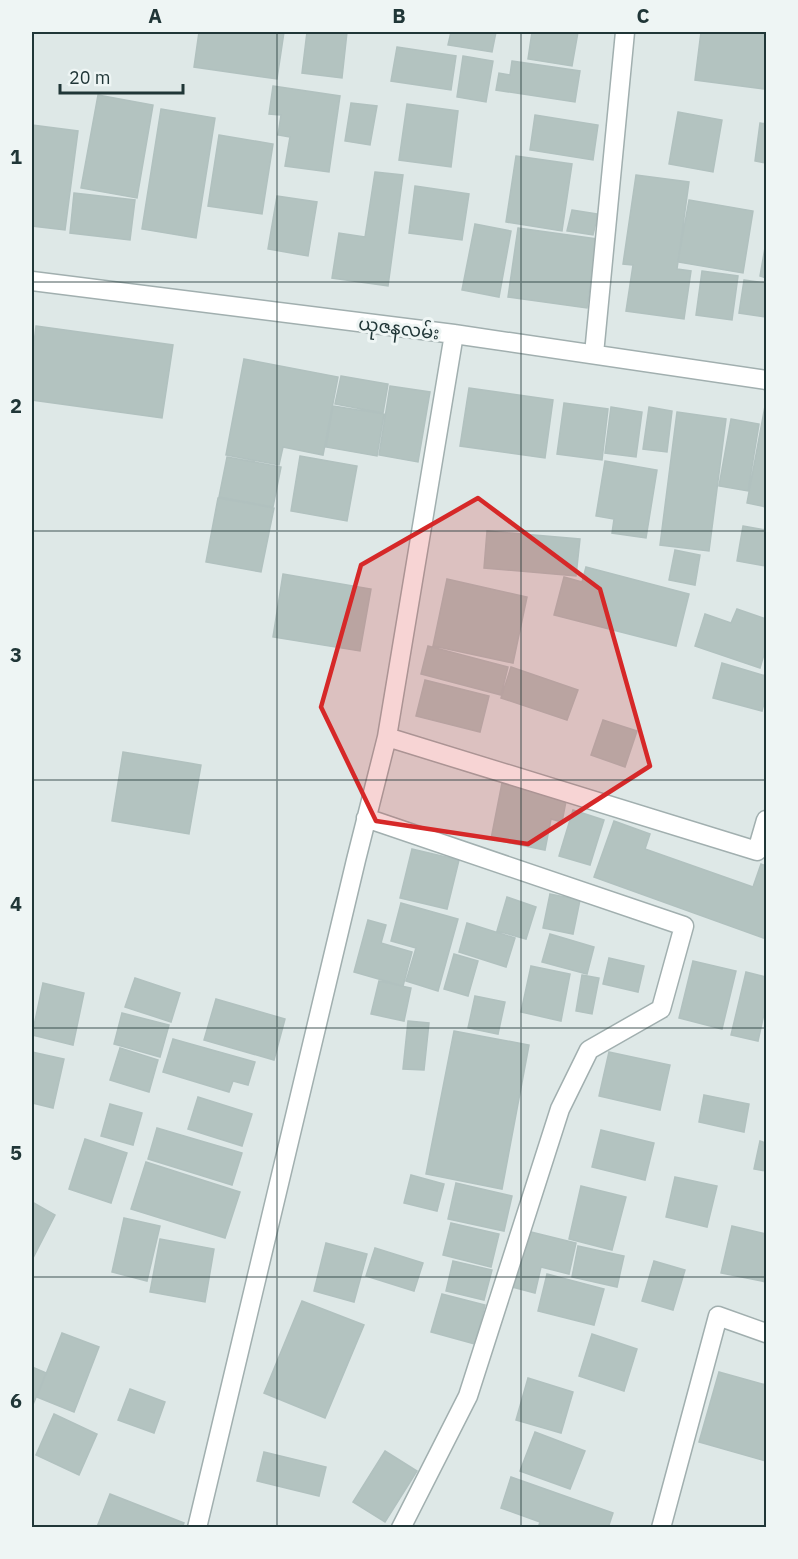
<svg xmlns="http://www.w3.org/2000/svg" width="798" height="1559" font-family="'IBM Plex Sans','Noto Sans Myanmar',sans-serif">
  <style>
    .building { fill: #b3c3c0; stroke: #b1c1bf; stroke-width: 1.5 }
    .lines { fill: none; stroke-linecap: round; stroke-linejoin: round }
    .minor-casing { stroke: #a1afaf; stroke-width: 21 }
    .minor { stroke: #fff; stroke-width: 18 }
    .marked { fill: #d62828; fill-opacity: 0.2; stroke: #d62828; stroke-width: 4.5; stroke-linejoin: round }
    .grid { fill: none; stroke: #203637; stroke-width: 1.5; stroke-opacity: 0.55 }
    .labels { text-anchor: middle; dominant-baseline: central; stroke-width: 6; stroke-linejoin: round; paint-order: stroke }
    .street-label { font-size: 18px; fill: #203637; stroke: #eef5f4 }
    .neatline { fill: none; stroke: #203637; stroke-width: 2 }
    .grid-label { font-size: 20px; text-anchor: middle; font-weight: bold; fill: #203637 }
  </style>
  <rect width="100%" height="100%" fill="#dee8e7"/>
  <path class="building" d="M 199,32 L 284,32 L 277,79 L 194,67 Z
    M 307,32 L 347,32 L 342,78 L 302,73 Z
    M 451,32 L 496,32 L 492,52 L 448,45 Z
    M 532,32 L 578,32 L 572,66 L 528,59 Z
    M 701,32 L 766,32 L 766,73 L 764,89 L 695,80 Z
    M 397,47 L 456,56 L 451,90 L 391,81 Z
    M 463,56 L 493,61 L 486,102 L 457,97 Z
    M 512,61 L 580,71 L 575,102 L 496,90 L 499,73 L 510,75 Z
    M 273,86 L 340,96 L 329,172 L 285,166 L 290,137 L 278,135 L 281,115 L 269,114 Z
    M 98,95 L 153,105 L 137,198 L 81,188 Z
    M 351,103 L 377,106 L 370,145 L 345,141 Z
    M 407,104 L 458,111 L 451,167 L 399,160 Z
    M 161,109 L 215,118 L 196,238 L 142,229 Z
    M 678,112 L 722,120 L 713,172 L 669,164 Z
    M 535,115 L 598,125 L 593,160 L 530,150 Z
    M 760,123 L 766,124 L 766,163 L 755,161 Z
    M 32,125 L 78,131 L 65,230 L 32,226 Z
    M 219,135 L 273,144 L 262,214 L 208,206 Z
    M 516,156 L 572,164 L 562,231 L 506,222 Z
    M 375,172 L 403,175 L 388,286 L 332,278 L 339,233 L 365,237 Z
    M 636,175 L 689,182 L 677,269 L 691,271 L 684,319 L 626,311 L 633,265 L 623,264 Z
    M 415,186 L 469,194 L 462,240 L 409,233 Z
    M 74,193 L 135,200 L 130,240 L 70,233 Z
    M 277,196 L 317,202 L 308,256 L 268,249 Z
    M 689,200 L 753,211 L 743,273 L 678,262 Z
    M 572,210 L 598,214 L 593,235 L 567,231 Z
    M 475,224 L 511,231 L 499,297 L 462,290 Z
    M 518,228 L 597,239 L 587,308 L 508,297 Z
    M 766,242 L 766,278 L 760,276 Z
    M 702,271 L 738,276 L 732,320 L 696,315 Z
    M 744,280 L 766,283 L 766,317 L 739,313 Z
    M 36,326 L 173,345 L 162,418 L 32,400 L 32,360 Z
    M 244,359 L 338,377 L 323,455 L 283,447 L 279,465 L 226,455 Z
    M 341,376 L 388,384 L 383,413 L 335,404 Z
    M 390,386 L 430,392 L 418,462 L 379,455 Z
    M 469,388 L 553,400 L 545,458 L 460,446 Z
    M 564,403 L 608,409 L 602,460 L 557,454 Z
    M 333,406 L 384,414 L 377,456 L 326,447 Z
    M 765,406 L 766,407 L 766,507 L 747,503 Z
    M 611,407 L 642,412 L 636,457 L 605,453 Z
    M 649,407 L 672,411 L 667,452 L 643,449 Z
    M 677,412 L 726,419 L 709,551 L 660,545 Z
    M 731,419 L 759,424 L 748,491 L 719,486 Z
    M 300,456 L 357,466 L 347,521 L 291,511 Z
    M 227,457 L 281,467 L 273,507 L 219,497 Z
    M 605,461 L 657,470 L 646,538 L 612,533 L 614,519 L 596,516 Z
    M 218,498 L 274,508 L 261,572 L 206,562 Z
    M 743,526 L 766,530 L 766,566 L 737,561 Z
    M 487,531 L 580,539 L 576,576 L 484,568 Z
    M 675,550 L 700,555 L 695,585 L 669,580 Z
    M 586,567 L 689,594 L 676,646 L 554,615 L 564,577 L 582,582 Z
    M 283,574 L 371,589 L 360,651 L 273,637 Z
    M 447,579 L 527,597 L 513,663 L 433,646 Z
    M 737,609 L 766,619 L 766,648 L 760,668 L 695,646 L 705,614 L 731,623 Z
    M 428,646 L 508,667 L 501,695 L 421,674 Z
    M 722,663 L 766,676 L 766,696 L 762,711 L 713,698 Z
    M 511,667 L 578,690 L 567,720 L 501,698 Z
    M 425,680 L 489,696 L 480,732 L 416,716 Z
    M 603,720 L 637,731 L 625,767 L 591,755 Z
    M 123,752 L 201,765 L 189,834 L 112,821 Z
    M 502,783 L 567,796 L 562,822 L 551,819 L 545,850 L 491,839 Z
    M 573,810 L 604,820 L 590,865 L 559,856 Z
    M 614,821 L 650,834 L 645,849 L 753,887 L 761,864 L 766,866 L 766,939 L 594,877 Z
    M 412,849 L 459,860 L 447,909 L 400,898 Z
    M 550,894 L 580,900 L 573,934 L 543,928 Z
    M 507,897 L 536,907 L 526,939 L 497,931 Z
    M 401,903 L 458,919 L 438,991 L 406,981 L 416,948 L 391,941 Z
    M 368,920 L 386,925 L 381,943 L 412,952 L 403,986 L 354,972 Z
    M 467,923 L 515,938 L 506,967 L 459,952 Z
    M 550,934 L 594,947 L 587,974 L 542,962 Z
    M 454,954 L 478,961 L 468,996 L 444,989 Z
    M 609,958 L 644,966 L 638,992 L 603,984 Z
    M 693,961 L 736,971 L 722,1029 L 679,1018 Z
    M 531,966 L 570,974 L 561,1021 L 521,1012 Z
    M 746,972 L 766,977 L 766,1005 L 758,1041 L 731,1035 Z
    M 582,975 L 599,978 L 592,1014 L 576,1011 Z
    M 135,978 L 180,993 L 171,1022 L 125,1007 Z
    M 379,981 L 411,988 L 404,1021 L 371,1014 Z
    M 43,983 L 84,993 L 73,1045 L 32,1035 Z
    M 475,996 L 505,1002 L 498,1034 L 468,1028 Z
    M 216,999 L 285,1019 L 274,1060 L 204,1040 Z
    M 122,1013 L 169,1025 L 160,1057 L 114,1044 Z
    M 408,1021 L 429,1023 L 424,1070 L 403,1069 Z
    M 454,1031 L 529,1045 L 502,1189 L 426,1174 Z
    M 173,1039 L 255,1062 L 248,1085 L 233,1081 L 229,1092 L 163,1072 Z
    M 120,1048 L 158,1060 L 149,1092 L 110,1080 Z
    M 32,1052 L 64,1059 L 53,1108 L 32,1103 Z
    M 609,1052 L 670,1065 L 660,1110 L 599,1096 Z
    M 704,1095 L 749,1104 L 744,1132 L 699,1122 Z
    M 198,1097 L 252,1114 L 242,1146 L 188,1129 Z
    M 110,1104 L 142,1113 L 133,1145 L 101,1136 Z
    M 157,1128 L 242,1153 L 232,1185 L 148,1159 Z
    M 601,1130 L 654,1143 L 645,1180 L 592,1167 Z
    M 85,1139 L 127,1153 L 111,1203 L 69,1189 Z
    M 760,1141 L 766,1143 L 766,1171 L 754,1169 Z
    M 146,1162 L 240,1192 L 225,1238 L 131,1209 Z
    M 411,1175 L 444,1184 L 437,1211 L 404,1203 Z
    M 675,1177 L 717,1186 L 707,1227 L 666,1217 Z
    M 456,1183 L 512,1196 L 504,1231 L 448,1219 Z
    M 581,1186 L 626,1197 L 612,1250 L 569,1239 Z
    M 32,1202 L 55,1215 L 32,1260 Z
    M 124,1218 L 160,1226 L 147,1281 L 112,1272 Z
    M 451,1223 L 499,1234 L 491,1267 L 443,1255 Z
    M 732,1226 L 766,1234 L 766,1282 L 721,1273 Z
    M 527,1231 L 576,1243 L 569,1274 L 541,1267 L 535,1293 L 512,1287 Z
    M 160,1239 L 214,1249 L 205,1302 L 150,1292 Z
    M 326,1243 L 367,1254 L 354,1302 L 314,1291 Z
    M 578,1246 L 624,1256 L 617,1287 L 572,1277 Z
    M 375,1248 L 423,1263 L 414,1291 L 366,1276 Z
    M 453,1261 L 492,1270 L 484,1300 L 446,1291 Z
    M 654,1261 L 685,1270 L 673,1310 L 642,1301 Z
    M 547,1274 L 604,1289 L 594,1325 L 538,1311 Z
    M 442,1294 L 485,1305 L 475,1344 L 431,1332 Z
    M 302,1301 L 364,1325 L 325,1418 L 264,1393 Z
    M 62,1333 L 99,1347 L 74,1412 L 37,1397 Z
    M 592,1334 L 637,1349 L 624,1391 L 579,1376 Z
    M 32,1367 L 46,1373 L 32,1407 Z
    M 719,1372 L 766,1385 L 766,1461 L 699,1442 Z
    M 528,1378 L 573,1392 L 561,1433 L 516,1420 Z
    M 130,1389 L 165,1402 L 154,1433 L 118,1420 Z
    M 54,1414 L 97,1434 L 79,1475 L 36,1455 Z
    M 535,1432 L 585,1451 L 570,1489 L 520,1471 Z
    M 385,1451 L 417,1471 L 385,1522 L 353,1502 Z
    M 264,1452 L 326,1467 L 319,1496 L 257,1481 Z
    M 511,1477 L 613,1513 L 608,1528 L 538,1528 L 540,1522 L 501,1508 Z
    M 110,1494 L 184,1523 L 182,1528 L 97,1527 Z"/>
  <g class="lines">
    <g class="minor-casing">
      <path id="minor" d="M 32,281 L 454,334 L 766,380
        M 594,354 L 625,32
        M 387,737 L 757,851 L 766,820
        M 366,818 L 684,926 L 661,1009 L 589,1050 L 560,1109 L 468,1396 L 401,1528
        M 197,1528 L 356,860 L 387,737 L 454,334
        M 661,1528 L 718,1316 L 766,1333"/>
    </g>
    <use href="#minor" class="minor"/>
  </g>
  <path class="marked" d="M 478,498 L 600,589 L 650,766 L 528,844 L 376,821 L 321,707 L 361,565 Z"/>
  <path class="grid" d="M 277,32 L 277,1528M 521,32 L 521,1528M 32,282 L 766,282M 32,531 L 766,531M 32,780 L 766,780M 32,1028 L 766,1028M 32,1277 L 766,1277"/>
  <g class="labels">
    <g class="street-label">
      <text transform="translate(399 328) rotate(7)">ယုဇနလမ်း</text>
    </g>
  </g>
  <rect width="798" height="1559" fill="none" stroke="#eef5f4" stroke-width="66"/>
  <path d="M60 84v9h123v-9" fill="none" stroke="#203637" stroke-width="3"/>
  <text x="69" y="84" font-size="18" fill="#203637" stroke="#eef5f4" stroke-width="4.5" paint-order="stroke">20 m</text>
  <rect x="33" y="33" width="732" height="1493" class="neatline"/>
  <g class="grid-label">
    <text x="155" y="23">A</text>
    <text x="399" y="23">B</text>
    <text x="643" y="23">C</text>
    <text x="16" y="164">1</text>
    <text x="16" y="413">2</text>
    <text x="16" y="662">3</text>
    <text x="16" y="911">4</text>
    <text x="16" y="1160">5</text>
    <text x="16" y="1408">6</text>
  </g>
</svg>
